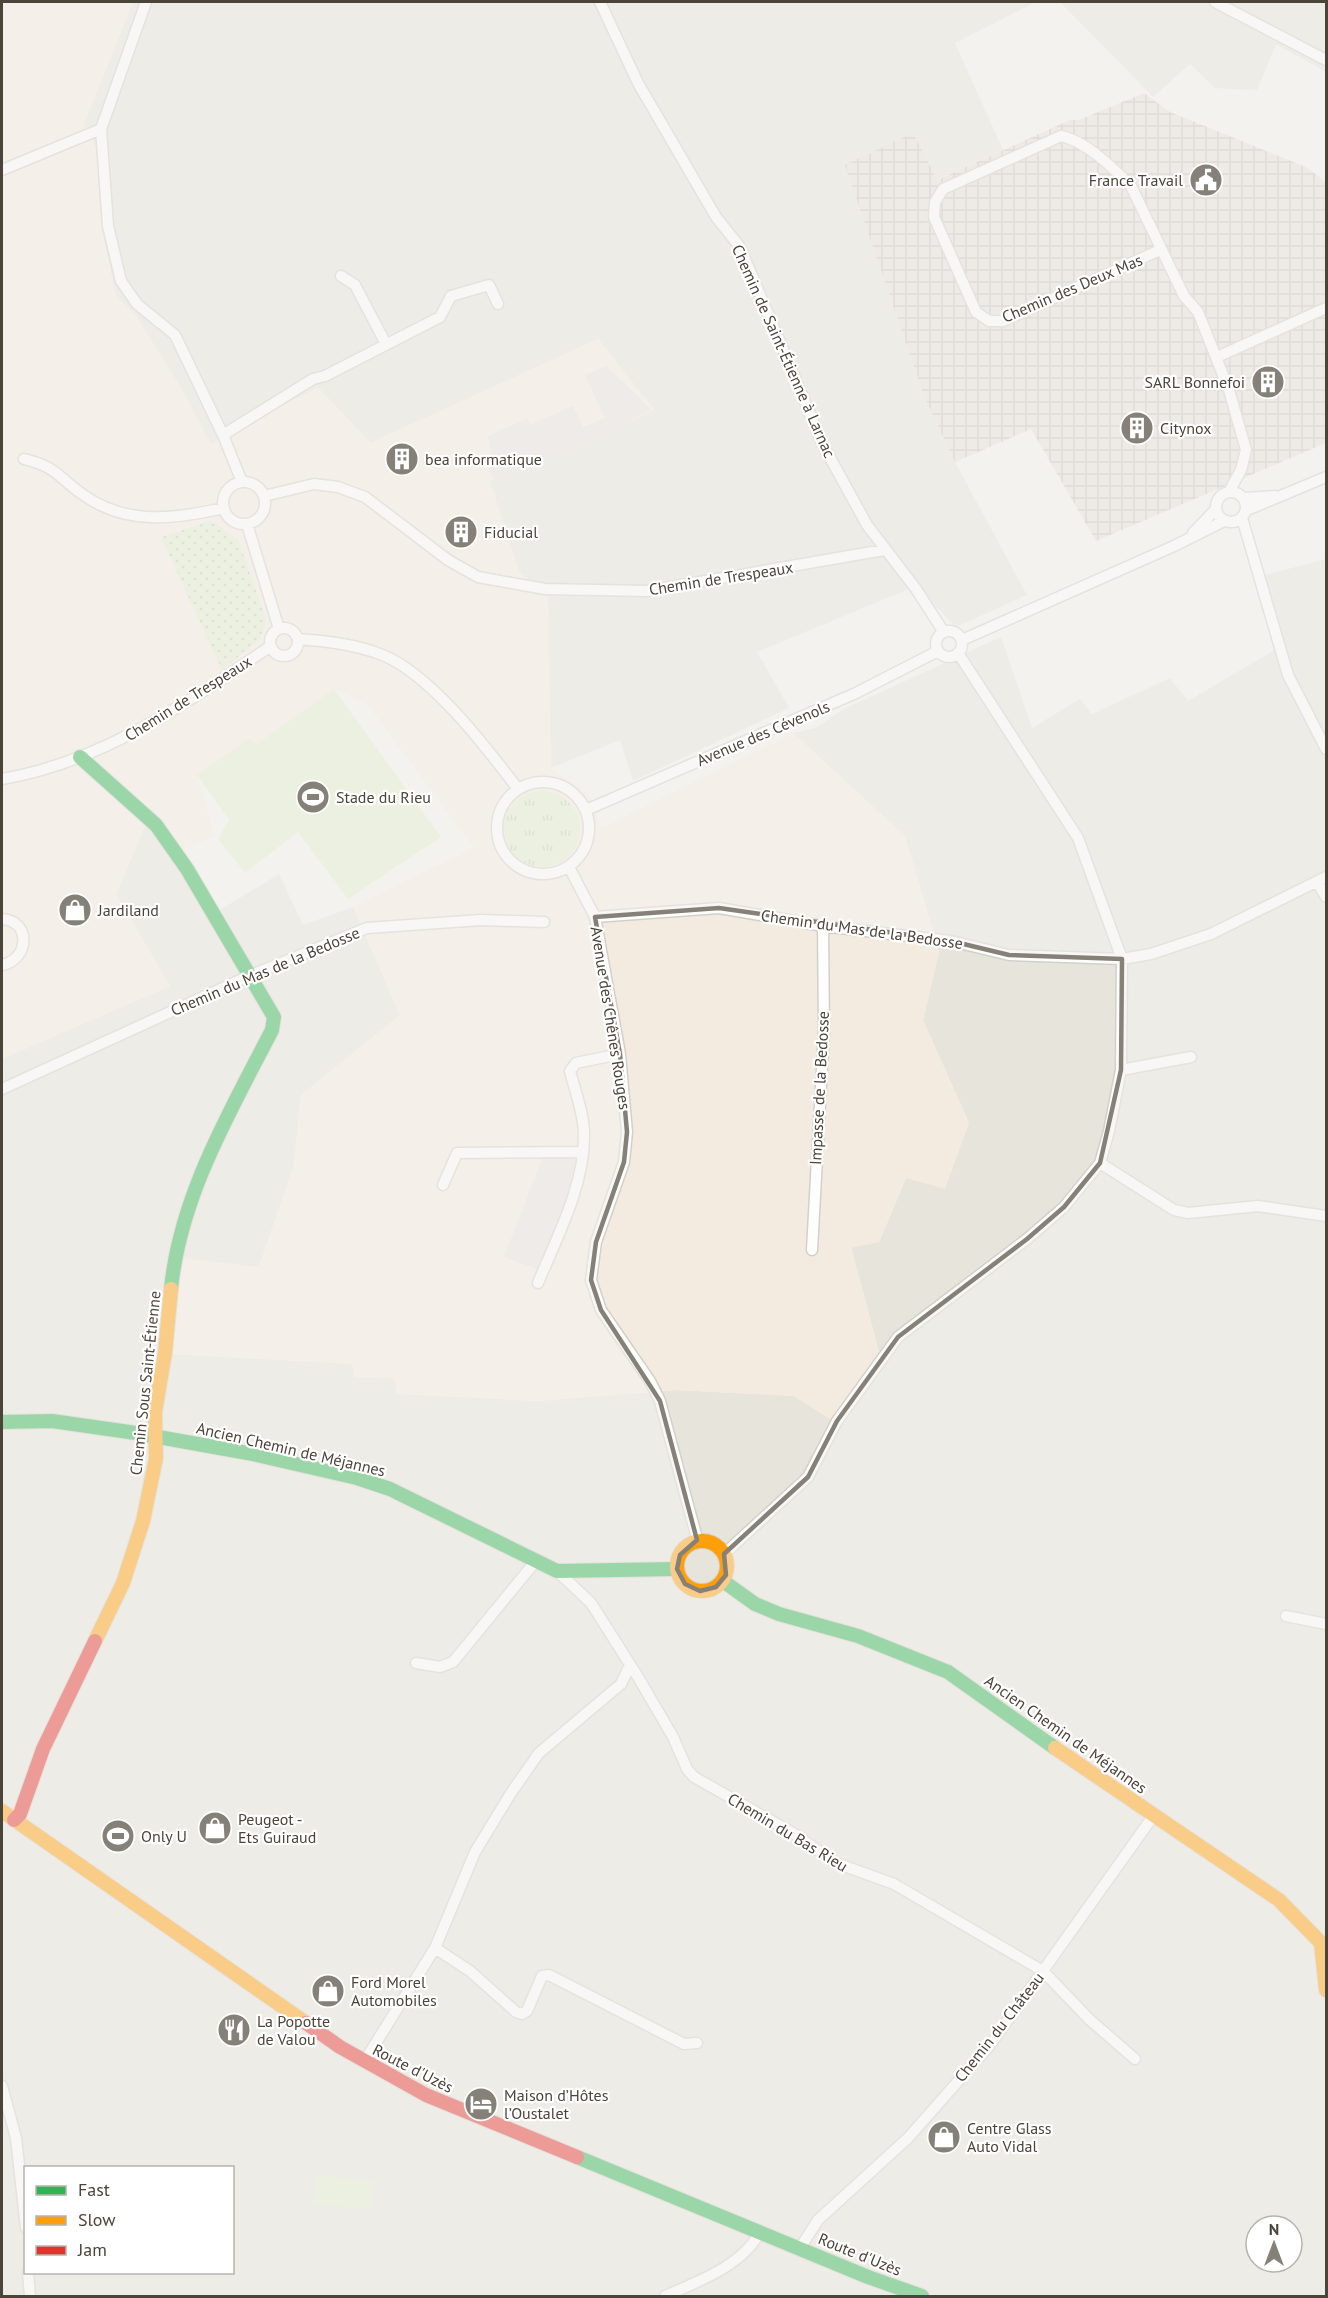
<svg xmlns="http://www.w3.org/2000/svg" width="1328" height="2298" font-family="'PT Sans',sans-serif">
  <style>
    .residential { fill: #e7e4dc; fill-rule: evenodd }
    .commercial { fill: #f3ebdf }
    .industrial { fill: url(#industrial-grid) }
    .grass { fill: url(#grass-tufts) }
    .park { fill: url(#park-dots) }
    .pitch { fill: #e1eecf }
    .parking { fill: #e6e3df }
    .lines { fill: none; stroke-linecap: round; stroke-linejoin: round }
    .street-casing { stroke: #d2d0cb; stroke-width: 13 }
    .fast-casing { stroke: #d3cfc5; stroke-width: 16 }
    .slow-casing { stroke: #d3cfc5; stroke-width: 16 }
    .jam-casing { stroke: #d3cfc5; stroke-width: 16 }
    .street { stroke: #fdfdfc; stroke-width: 10 }
    .fast { stroke: #30b455; stroke-width: 14 }
    .slow { stroke: #ff9f0a; stroke-width: 14 }
    .jam { stroke: #e5322d; stroke-width: 14 }
    .marked { fill: none; stroke: #868178; stroke-width: 4.5; stroke-linejoin: round }
    .labels { text-anchor: middle; dominant-baseline: central; stroke-width: 4.5; stroke-linejoin: round; paint-order: stroke }
    .poi-label { font-size: 16px; fill: #4b4439; stroke: #fff; text-anchor: start }
    .street-label { font-size: 16px; fill: #4b4439; stroke: #fff }
  </style>
  <defs>
    <pattern id="industrial-grid" width="8" height="8" patternUnits="userSpaceOnUse" patternTransform="scale(1.5)"><rect width="8" height="8" fill="#e6e2de"/><path d="M0 4h8M4 0v8" fill="none" stroke="#c7c3bf"/></pattern>
    <pattern id="grass-tufts" width="24" height="20" patternUnits="userSpaceOnUse" patternTransform="scale(1.5)"><rect width="24" height="20" fill="#e1eecf"/><path d="M3 7l-1-3M5 7V3M7 7l1-3M15 17l-1-3M17 17v-4M19 17l1-3" fill="none" stroke="#c3cdb2"/></pattern>
    <pattern id="park-dots" width="8" height="8" patternUnits="userSpaceOnUse" patternTransform="scale(1.5)"><rect width="8" height="8" fill="#e1eecf"/><path d="M2 2h.1M6 6h.1" fill="none" stroke="#c3cdb2" stroke-width="1.8" stroke-linecap="round"/></pattern>
  </defs>
  <rect width="100%" height="100%" fill="#f4f2ee"/>
  <path class="residential" d="M 133,2 L 1036,2 L 955,43 L 1003,150 L 936,180 L 846,166 L 924,396 L 955,462 L 1027,595 L 956,627 L 916,586 L 757,652 L 789,708 L 633,781 L 620,740 L 551,768 L 548,598 L 519,571 L 489,481 L 611,431 L 653,409 L 598,339 L 370,443 L 231,435 L 211,445 L 181,388 L 136,316 L 116,297 L 101,226 L 97,151 L 84,124 Z
    M 1060,2 L 1326,2 L 1326,72 L 1276,44 L 1257,90 L 1215,88 L 1190,64 L 1153,97 Z
    M 1326,559 L 1326,2296 L 2,2296 L 2,1059 L 170,986 L 116,894 L 146,824 L 180,851 L 213,914 L 279,874 L 303,925 L 353,907 L 400,1015 L 301,1095 L 294,1165 L 259,1267 L 171,1354 L 353,1364 L 354,1377 L 394,1378 L 397,1394 L 538,1401 L 677,1390 L 794,1396 L 835,1422 L 879,1352 L 851,1247 L 879,1242 L 906,1178 L 969,1123 L 923,1020 L 939,952 L 905,836 L 793,733 L 815,728 L 844,709 L 1001,637 L 1032,728 L 1080,699 L 1092,714 L 1170,678 L 1188,701 L 1283,645 L 1265,575 ZM 26,2168 L 232,2168 L 232,2272 L 26,2272 ZM 1256,2226 L 1292,2226 L 1292,2262 L 1256,2262 Z"/>
  <path class="commercial" d="M 2,2 L 133,2 L 84,124 L 97,151 L 101,226 L 116,297 L 136,316 L 181,388 L 211,444 L 318,387 L 371,443 L 598,339 L 654,409 L 611,431 L 490,481 L 519,571 L 548,597 L 551,768 L 590,795 L 601,828 L 793,733 L 905,836 L 939,953 L 923,1020 L 969,1123 L 945,1189 L 906,1178 L 879,1242 L 851,1248 L 879,1352 L 835,1422 L 794,1396 L 677,1390 L 538,1401 L 397,1394 L 394,1378 L 354,1377 L 352,1364 L 171,1354 L 182,1258 L 260,1267 L 294,1165 L 301,1095 L 400,1015 L 353,907 L 474,848 L 368,705 L 335,689 L 256,745 L 197,775 L 215,836 L 180,851 L 146,824 L 116,894 L 170,986 L 2,1059 Z"/>
  <path class="industrial" d="M 1144,93 L 1170,112 L 1306,167 L 1326,182 L 1326,443 L 1096,541 L 1031,429 L 955,462 L 924,396 L 845,165 L 913,133 L 937,180 L 1070,120 L 1079,120 Z"/>
  <path class="grass" d="M504 829a38 38 0 1 1 76 0a38 38 0 1 1-76 0Z"/>
  <path class="park" d="M 212,521 L 238,540 L 266,619 L 260,639 L 222,670 L 161,537 Z"/>
  <path class="pitch" d="M 334,689 L 441,837 L 348,899 L 298,832 L 245,873 L 218,839 L 229,820 L 197,775 L 250,738 L 256,745 Z
    M 316,2176 L 373,2181 L 370,2209 L 313,2204 Z"/>
  <path class="parking" d="M 606,366 L 651,409 L 615,429 L 494,479 L 487,464 L 491,455 L 488,436 L 527,419 L 530,425 L 573,406 L 583,427 L 605,418 L 585,375 Z
    M 543,1157 L 575,1159 L 569,1193 L 540,1270 L 504,1257 Z"/>
  <g class="lines">
    <g class="street-casing">
      <path id="street" d="M 146,2 L 101,129 L 108,226 L 121,281 L 137,304 L 175,335 L 223,435 L 242,482
        M 600,2 L 638,83 L 716,217 L 740,247 L 823,445 L 867,525 L 916,589 L 943,631
        M 1215,2 L 1326,60
        M 2,170 L 101,129
        M 1160,250 L 1003,321 L 989,321 L 976,312 L 934,217 L 935,202 L 943,189 L 1061,136 C 1086,141 1113,168 1131,186 L 1184,296 L 1198,312 L 1229,390 L 1246,450 L 1241,470 L 1229,492
        M 341,276 L 355,285 L 386,344
        M 1217,357 L 1326,308
        M 223,435 L 313,379 L 325,376 L 440,317 L 451,296 L 489,285 L 498,304
        M 24,459 C 57,467 58,477 82,494 C 126,526 175,519 224,508
        M223 503a21 21 0 1 1 42 0a21 21 0 1 1-42 0Z
        M1216 507a15 15 0 1 1 30 0a15 15 0 1 1-30 0Z
        M 264,496 L 314,484 L 338,487 L 365,497 L 448,560 L 478,577 L 545,589 L 647,591 L 884,550
        M 1244,498 L 1275,496
        M 1247,510 L 1326,477
        M 1242,518 L 1288,675 L 1326,749
        M 247,524 L 279,629
        M 1193,533 L 1216,509
        M270 642a14 14 0 1 1 28 0a14 14 0 1 1-28 0Z
        M936 644a13 13 0 1 1 26 0a13 13 0 1 1-26 0Z
        M 298,639 C 326,641 353,644 380,654 C 429,672 486,747 518,789
        M 962,640 L 1174,546 L 1224,521
        M 2,779 C 103,762 188,702 271,646
        M497 828a46 46 0 1 1 92 0a46 46 0 1 1-92 0Z
        M 586,810 L 856,693 L 938,651
        M 569,867 L 595,917 L 620,1054 L 627,1132 L 624,1162 L 596,1242 L 591,1280 L 601,1310 L 650,1381 L 660,1401 L 698,1542
        M 1317,882 L 1326,897
        M 595,917 L 719,908 L 823,926 L 951,941 L 1009,955 L 1122,959 L 1151,954 L 1211,934 L 1326,877
        M 2,919 C 32,921 29,960 2,965
        M 1121,1070 L 1191,1057
        M 2,1089 L 249,976 L 367,928 L 481,920 L 544,922
        M 1100,1163 L 1174,1210 L 1188,1213 L 1258,1206 L 1326,1216
        M 443,1185 L 457,1153 L 583,1152
        M 812,1250 L 824,1031 L 823,926
        M 538,1283 C 557,1237 585,1185 584,1134 C 584,1114 575,1091 570,1071 L 576,1063 L 620,1054
        M 724,1554 L 808,1477 L 837,1421 L 898,1337 L 1027,1239 L 1064,1207 L 1100,1163 L 1109,1131 L 1121,1070 L 1122,959 L 1078,838 L 958,653
        M 557,1571 L 591,1603 L 638,1677 L 673,1737 L 687,1769 L 694,1777 L 793,1833 L 836,1863 L 894,1884 L 1043,1971 L 1090,2020 L 1135,2059
        M 1286,1616 L 1326,1624
        M 416,1663 L 440,1667 L 453,1662 L 535,1562
        M 435,1948 L 470,1971 L 516,2012 L 522,2014 L 527,2011 L 542,1976 L 549,1975 L 684,2044 L 697,2043
        M 364,2062 L 435,1948 L 475,1852 L 511,1793 L 539,1753 L 621,1684 L 630,1665
        M 2,2086 L 16,2138 L 26,2228
        M 800,2248 L 818,2220 L 908,2138 L 990,2045 L 1154,1815
        M 28,2272 L 30,2296
        M 665,2296 C 699,2281 742,2266 760,2232"/>
    </g>
    <g class="fast-casing">
      <path id="fast" d="M 80,757 L 156,825 L 187,869 L 274,1017 L 272,1030 C 230,1112 180,1196 171,1289
        M 2,1422 L 52,1421 L 136,1433 L 253,1454 L 357,1478 L 390,1489 L 557,1571 L 677,1569
        M 723,1581 L 755,1604 L 779,1614 L 858,1636 L 948,1672 L 1055,1748
        M 577,2157 L 868,2277 L 922,2296"/>
    </g>
    <g class="slow-casing">
      <path id="slow" d="M677 1566a25 25 0 1 1 50 0a25 25 0 1 1-50 0Z
        M 95,1641 L 123,1583 L 143,1521 L 156,1458 L 155,1412 L 165,1353 L 171,1289
        M 1055,1748 L 1279,1900 L 1321,1943 L 1326,1990
        M 2,1811 L 306,2023"/>
    </g>
    <g class="jam-casing">
      <path id="jam" d="M 14,1820 L 20,1814 L 43,1749 L 95,1641
        M 306,2023 L 340,2047 L 426,2095 L 577,2157"/>
    </g>
    <use href="#street" class="street"/>
    <use href="#fast" class="fast"/>
    <use href="#slow" class="slow"/>
    <use href="#jam" class="jam"/>
  </g>
  <path d="M0 0H1328V2298H0ZM 719,908 L 951,941 L 1009,955 L 1122,959 L 1121,1070 L 1100,1163 L 1064,1207 L 1027,1239 L 898,1337 L 837,1421 L 808,1477 L 724,1554 L 726,1575 L 716,1587 L 700,1591 L 685,1584 L 677,1569 L 680,1555 L 697,1540 L 660,1401 L 601,1310 L 591,1280 L 596,1242 L 624,1162 L 627,1132 L 620,1054 L 595,917 Z" fill="#f4f2ee" fill-opacity=".55" fill-rule="evenodd"/>
  <path class="marked" d="M 719,908 L 951,941 L 1009,955 L 1122,959 L 1121,1070 L 1100,1163 L 1064,1207 L 1027,1239 L 898,1337 L 837,1421 L 808,1477 L 724,1554 L 726,1575 L 716,1587 L 700,1591 L 685,1584 L 677,1569 L 680,1555 L 697,1540 L 660,1401 L 601,1310 L 591,1280 L 596,1242 L 624,1162 L 627,1132 L 620,1054 L 595,917 Z"/>
  <defs>
    <g id="civic-disc" transform="scale(1.725)"><circle r="9.5" fill="#868178" stroke="#fff"/><path d="M-.6-6.5H3V-4.5H.6V-3L4-1V1h2V6H-6V1h2V-1L-.6-3ZM-1.2 2.5V6h2.4V2.5Z" fill="#fff"/></g>
    <g id="building-disc" transform="scale(1.725)"><circle r="9.5" fill="#868178" stroke="#fff"/><path d="M-4-6H4V6H1V3H-1V6H-4ZM-2.5-4.3h1.7v1.8h-1.7ZM.8-4.3h1.7v1.8H.8ZM-2.5-1h1.7V.8h-1.7ZM.8-1h1.7V.8H.8Z" fill="#fff"/></g>
    <g id="stadium-disc" transform="scale(1.725)"><circle r="9.5" fill="#868178" stroke="#fff"/><path d="M0-5a6.5 5 0 1 0 0 10a6.5 5 0 1 0 0-10ZM-3.5-1.8h7v3.6h-7Z" fill="#fff"/></g>
    <g id="shop-disc" transform="scale(1.725)"><circle r="9.5" fill="#868178" stroke="#fff"/><path d="M-5-2.5h2.3a2.7 3.5 0 0 1 5.4 0H5L5.5 6h-11ZM-1.5-2.5h3a1.5 2.3 0 0 0-3 0Z" fill="#fff"/></g>
    <g id="restaurant-disc" transform="scale(1.725)"><circle r="9.5" fill="#868178" stroke="#fff"/><path d="M-5-6h1v4h1v-4h1v4h1v-4h1v5L-1.5 .5V6h-2V.5L-5-1ZM5-6V6H3V1.5H1.5Q1.5-4 5-6Z" fill="#fff"/></g>
    <g id="hotel-disc" transform="scale(1.725)"><circle r="9.5" fill="#868178" stroke="#fff"/><path d="M-6-4.5h1.5V1H6V5H4.5V3h-9V5H-6ZM-4 0a1.8 1.8 0 1 1 3.6 0ZM.5 0V-2.5h3Q6-2.5 6 0Z" fill="#fff"/></g>
  </defs>
  <g fill-rule="evenodd">
    <use href="#civic-disc" x="1206" y="180"/>
    <use href="#building-disc" x="1268" y="382"/>
    <use href="#building-disc" x="1137" y="428"/>
    <use href="#building-disc" x="402" y="459"/>
    <use href="#building-disc" x="461" y="532"/>
    <use href="#stadium-disc" x="313" y="797"/>
    <use href="#shop-disc" x="75" y="910"/>
    <use href="#shop-disc" x="215" y="1828"/>
    <use href="#stadium-disc" x="118" y="1836"/>
    <use href="#shop-disc" x="328" y="1991"/>
    <use href="#restaurant-disc" x="234" y="2030"/>
    <use href="#hotel-disc" x="481" y="2104"/>
    <use href="#shop-disc" x="944" y="2137"/>
  </g>
  <g class="labels">
    <g class="poi-label">
      <text x="1183" y="180" text-anchor="end">France Travail</text>
      <text x="1245" y="382" text-anchor="end">SARL Bonnefoi</text>
      <text x="1160" y="428">Citynox</text>
      <text x="425" y="459">bea informatique</text>
      <text x="484" y="532">Fiducial</text>
      <text x="336" y="797">Stade du Rieu</text>
      <text x="98" y="910">Jardiland</text>
      <text x="238" y="1819">Peugeot -<tspan x="238" dy="18">Ets Guiraud</tspan></text>
      <text x="141" y="1836">Only U</text>
      <text x="351" y="1982">Ford Morel<tspan x="351" dy="18">Automobiles</tspan></text>
      <text x="257" y="2021">La Popotte<tspan x="257" dy="18">de Valou</tspan></text>
      <text x="504" y="2095">Maison d’Hôtes<tspan x="504" dy="18">l’Oustalet</tspan></text>
      <text x="967" y="2128">Centre Glass<tspan x="967" dy="18">Auto Vidal</tspan></text>
    </g>
    <g class="street-label">
      <text transform="translate(1072 288) rotate(-23)">Chemin des Deux Mas</text>
      <text transform="translate(784 351) rotate(66)">Chemin de Saint-Étienne à Larnac</text>
      <text transform="translate(721 578) rotate(-9)">Chemin de Trespeaux</text>
      <text transform="translate(188 698) rotate(-32)">Chemin de Trespeaux</text>
      <text transform="translate(763 733) rotate(-23)">Avenue des Cévenols</text>
      <text transform="translate(862 929) rotate(8)">Chemin du Mas de la Bedosse</text>
      <text transform="translate(265 971) rotate(-23)">Chemin du Mas de la Bedosse</text>
      <text transform="translate(611 1018) rotate(81)">Avenue des Chênes Rouges</text>
      <text transform="translate(819 1088) rotate(-87)">Impasse de la Bedosse</text>
      <text transform="translate(145 1383) rotate(-84)">Chemin Sous Saint-Étienne</text>
      <text transform="translate(291 1449) rotate(13)">Ancien Chemin de Méjannes</text>
      <text transform="translate(1066 1734) rotate(35)">Ancien Chemin de Méjannes</text>
      <text transform="translate(788 1832) rotate(31)">Chemin du Bas Rieu</text>
      <text transform="translate(999 2027) rotate(-52)">Chemin du Château</text>
      <text transform="translate(413 2068) rotate(27)">Route d'Uzès</text>
      <text transform="translate(860 2254) rotate(22)">Route d'Uzès</text>
    </g>
  </g>
  <rect width="1328" height="2298" fill="none" stroke="#4b4439" stroke-width="6"/>
  <rect x="24" y="2166" width="210" height="108" fill="#ffffff" stroke="#b7b4b0" stroke-width="1.5"/>
  <rect x="36" y="2186" width="30" height="9" fill="#30b455" stroke="#b7b4b0" stroke-width="1.5"/>
  <text x="78" y="2196" font-size="18" fill="#4b4439">Fast</text>
  <rect x="36" y="2216" width="30" height="9" fill="#ff9f0a" stroke="#b7b4b0" stroke-width="1.5"/>
  <text x="78" y="2226" font-size="18" fill="#4b4439">Slow</text>
  <rect x="36" y="2246" width="30" height="9" fill="#e5322d" stroke="#b7b4b0" stroke-width="1.5"/>
  <text x="78" y="2256" font-size="18" fill="#4b4439">Jam</text>
  <g transform="translate(1274 2244)"><circle r="28" fill="#ffffff" stroke="#b7b4b0" stroke-width="1.5"/>
  <path d="M0-4.5L10 22L0 15L-10 22Z" fill="#868178"/>
  <text y="-9" font-size="16" font-weight="bold" text-anchor="middle" fill="#4b4439">N</text>
  </g>
</svg>
